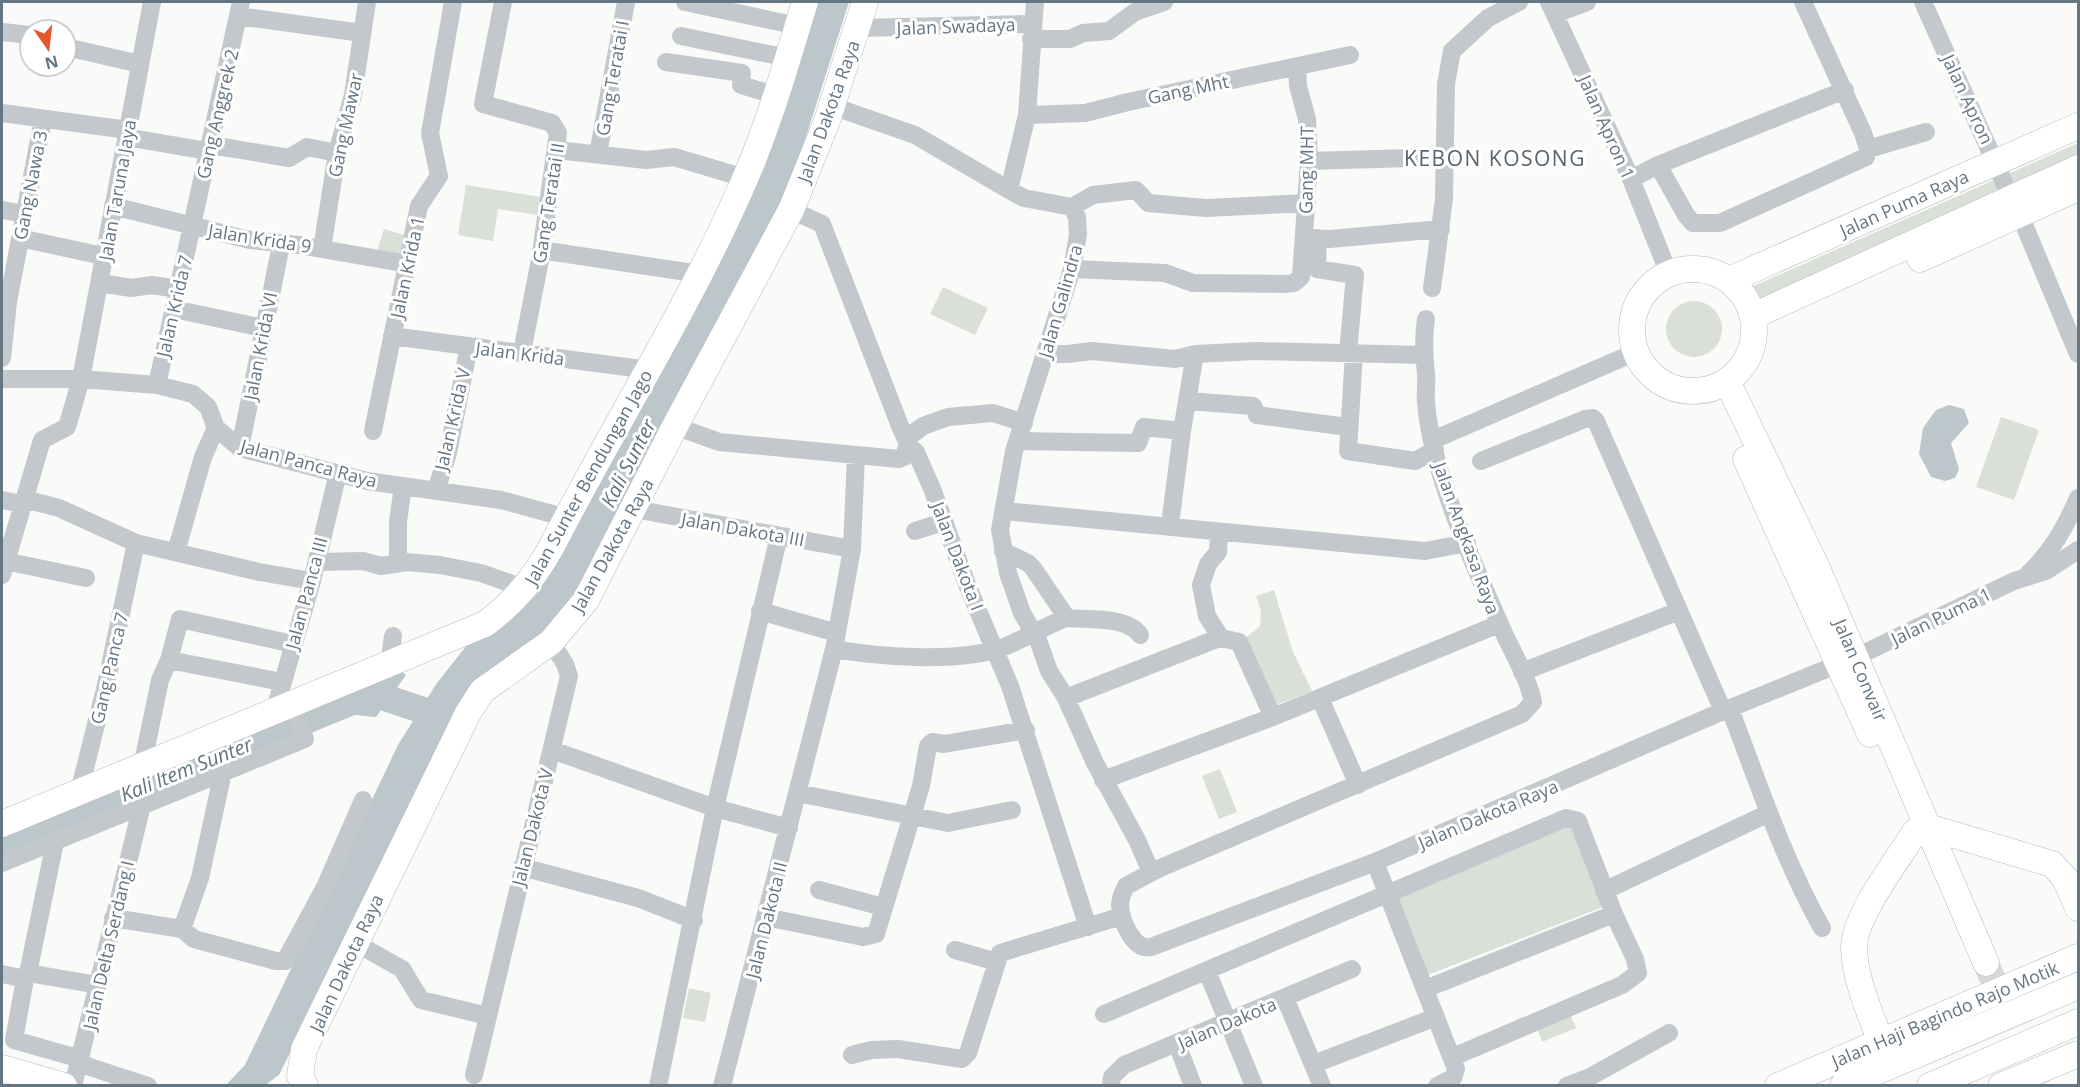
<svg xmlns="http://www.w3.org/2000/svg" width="2080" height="1087" font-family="'Open Sans',sans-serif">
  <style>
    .green { fill: #dadfd7 }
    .water { fill: #bbc7cb }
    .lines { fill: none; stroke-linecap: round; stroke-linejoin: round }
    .river { stroke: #bbc7cb; stroke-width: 27 }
    .secondary-tunnel { stroke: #d5d9db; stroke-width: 26; stroke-dasharray: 26 13; stroke-linecap: butt }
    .secondary-casing { stroke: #b3babf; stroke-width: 27 }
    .street { stroke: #c3c8cc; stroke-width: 18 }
    .secondary { stroke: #fff; stroke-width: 26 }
    .labels { text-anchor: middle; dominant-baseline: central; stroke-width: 6; stroke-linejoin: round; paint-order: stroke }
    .street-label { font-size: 18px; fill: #657683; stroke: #fff }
    .water-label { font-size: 20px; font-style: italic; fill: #60757c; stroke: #fff }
    .quarter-label { font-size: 21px; letter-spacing: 1.5px; fill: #57646e; stroke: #fff }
  </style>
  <rect width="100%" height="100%" fill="#fafaf8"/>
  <path class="green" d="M 2078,143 L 2078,174 L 1753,316 L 1742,291 Z
    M 466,185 L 547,198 L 544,216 L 498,209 L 493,241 L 458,235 Z
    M 384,229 L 407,236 L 401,258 L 377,252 Z
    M 943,287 L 988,308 L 975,335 L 930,314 Z
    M1666 329a28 28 0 1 1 56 0a28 28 0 1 1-56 0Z
    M 2001,417 L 2039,430 L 2014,500 L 1976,487 Z
    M 1274,590 L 1293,652 L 1312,691 L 1273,706 L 1242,641 L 1260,626 L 1261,611 L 1256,596 Z
    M 1220,769 L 1237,812 L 1219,819 L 1202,776 Z
    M 1571,826 L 1603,907 L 1425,976 L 1393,895 Z
    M 689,988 L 711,993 L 705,1022 L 683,1018 Z
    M 1570,1014 L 1576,1028 L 1542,1042 L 1537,1028 Z"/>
  <path class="water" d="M 815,2 L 849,2 L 788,193 L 577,596 L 548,630 L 469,693 L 279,1075 L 265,1085 L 225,1086 L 245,1065 L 399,743 L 437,683 L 467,645 L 536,595 L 662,370 L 765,167 Z
    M 1949,405 L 1964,409 L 1969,423 L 1951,443 L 1959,469 L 1955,478 L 1945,481 L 1931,477 L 1919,454 L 1923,428 L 1936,410 Z
    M 398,669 L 406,675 L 376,717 L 355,715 L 2,859 L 2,832 Z"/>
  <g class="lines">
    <path class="river" d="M 354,700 L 371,693 L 437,715"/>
    <path class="secondary-tunnel" d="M 1986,963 L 2038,1086"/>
    <g class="secondary-casing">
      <path id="secondary" d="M 1920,259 L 2078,188
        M1632 330a61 61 0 1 1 122 0a61 61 0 1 1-122 0Z
        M 1729,280 L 2078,126
        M 1753,316 L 2078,168
        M 1727,381 L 1817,568 L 1986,963
        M 1746,459 L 1870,734
        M 2,824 L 485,624 C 515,602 534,578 552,546 C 615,423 690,306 745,179 C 770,121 787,61 805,2
        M 1928,827 L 2052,864 L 2065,878 L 2078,908
        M 1881,1042 C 1870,1013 1855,980 1854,949 C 1853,917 1897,861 1915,832
        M 2,1068 L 64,1086
        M 305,1086 L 300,1076 L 304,1049 L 468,713 L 482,691 L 551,642 L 586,600 L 675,426 L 791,210 L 827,121 L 865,2
        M 1778,1086 L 2078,957
        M 1843,1086 L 2078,986
        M 1930,1086 L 2078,1022
        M 2001,1086 L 2078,1054"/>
    </g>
    <path class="street" d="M 503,2 L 483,104 L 552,123 L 558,133 L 540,260 L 522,352
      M 685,2 L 798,26
      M 1549,2 L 1631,179 L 1669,274
      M 1923,2 L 2011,198
      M 1555,14 L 1587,2
      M 238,16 L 362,33
      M 857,28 L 1032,24
      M 2,32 L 30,35
      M 681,36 L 788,58
      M 1031,39 L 1070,39 L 1083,33 L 1109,31 L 1135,12 L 1164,2
      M 66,47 L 140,64
      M 666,62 L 742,73 L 741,85 L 777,96
      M 832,106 L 915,135 L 1009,190 L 1024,198 L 1072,207 L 1077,217 L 1078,235 L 1072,269 L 1014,451 L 1000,530 L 1008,573 L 1022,613 L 1038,640 L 1049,671 L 1066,698 L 1095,763 L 1137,840 L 1151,872
      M 2,113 L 128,130
      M 1027,115 L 1085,113 L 1128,102 L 1350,55
      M 126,137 L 207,151
      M 211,145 L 289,158 L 307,147 L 337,153
      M 1868,149 L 1926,132
      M 557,150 L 646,160 L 674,157 L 745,178
      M 598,154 L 626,2
      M 1309,161 L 1444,157
      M 1658,165 L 1686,215 L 1693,223 L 1720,223 L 1866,157 L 1868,149 L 1863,133 L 1803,2
      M 1631,179 L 1658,165 L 1845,90
      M 1009,190 L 1027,115 L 1035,2
      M 113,206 L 250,240 L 299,245 L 408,264
      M 1072,207 L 1093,195 L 1136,190 L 1148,203 L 1206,208 L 1307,203
      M 2,210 L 25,214
      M 791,210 L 822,224 L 900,426 L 909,446 L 916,452 L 933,491 L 968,587 L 1010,686 L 1088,927
      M 2020,215 L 2078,354
      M 20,238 L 103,256
      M 1308,238 L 1330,239 L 1441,229
      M 1318,238 L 1317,269 L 1355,275 L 1348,353
      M 322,249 L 337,153 L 353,95 L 367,2
      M 541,250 L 700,274
      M 1072,269 L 1165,273 L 1193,283 L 1284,284 L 1294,283 L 1301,277 L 1309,161 L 1307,119 L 1298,86 L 1297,67
      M 101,283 L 131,288 L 152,285 L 178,289
      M 1432,288 L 1444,199 L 1446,84 L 1452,51 L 1488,18 L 1519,2
      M 174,309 L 263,328
      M 1426,319 C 1423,338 1424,354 1426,374 C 1427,383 1425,392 1426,401 C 1430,467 1472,561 1499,622 C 1510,649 1527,674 1533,702 L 1522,714 L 1158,869 L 1126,886 C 1123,892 1120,898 1120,905 C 1121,920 1133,951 1151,947 L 1375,862 L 1723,711 L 1856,657 L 2014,581 L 2046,571 L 2078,550
      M 392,336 L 649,370
      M 1354,353 L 1348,451 L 1415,461 L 1435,450
      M 1046,354 L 1068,354 L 1092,351 L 1175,359 L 1195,354 L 1256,351 L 1423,355
      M 2,358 L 8,302 L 43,119
      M 2,379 L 81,379 L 157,385 L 193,394 L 208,407 L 216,428 L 240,448 L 367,481 L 501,500 L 567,518
      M 157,385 L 241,2
      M 1188,401 L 1253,406 L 1257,415 L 1348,427
      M 675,426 L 719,442 L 899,459 L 904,457 L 910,436 L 923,426 L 948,417 L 993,413 L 1024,423
      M 373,431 L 419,206 L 439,176 L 430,133 L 453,2
      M 1433,440 L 1636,352
      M 1017,441 L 1138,443 L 1144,427 L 1182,431 L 1195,354
      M 240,448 L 281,245
      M 1481,461 L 1585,419 L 1593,418 L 1596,421 L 1723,711
      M 436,491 L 448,453 L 469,346
      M 24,499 L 59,508 L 136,543 L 259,572 L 312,581
      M 2,500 L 22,504
      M 634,509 L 852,549
      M 1004,511 L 1425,551 L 1467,543
      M 1170,525 L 1182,431
      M 915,531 L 943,522
      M 1219,532 L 1218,552 L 1208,564 L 1201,585 L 1207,616 L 1221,638
      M 176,552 L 203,457 L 216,428
      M 5,561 L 86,578
      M 317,562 L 363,561 L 381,566 L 407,562 L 440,565 L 481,573 L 526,589
      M 398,563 L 398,522 L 403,486
      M 2028,574 C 2052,551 2065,528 2078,498
      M 2,575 L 42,440 L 67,427 L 81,379 L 152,2
      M 760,611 L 837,633
      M 1067,618 C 1089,620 1127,616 1140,635
      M 834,649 C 880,657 950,662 995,650 C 1017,644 1043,626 1067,618 L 1033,568 L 1028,563 L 1003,551
      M 169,660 L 180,619 L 293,644
      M 389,664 L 393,636
      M 1522,672 L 1679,611
      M 1066,698 L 1214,640 L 1221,638 L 1239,642 L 1273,717
      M 1320,698 L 1358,785
      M 1730,709 C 1758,782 1783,859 1822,928
      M 274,713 L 312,581 L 338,473
      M 552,750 L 715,808 L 789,828
      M 142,767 L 160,680 L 169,660 L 282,682
      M 1103,780 L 1273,717 L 1499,624
      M 79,792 L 105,689 L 136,543
      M 797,793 L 948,823 L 1012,810
      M 1375,862 L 1456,1069 L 1453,1078 L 1437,1086
      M 2,863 L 305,739 L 293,705
      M 522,867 L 638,898 L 694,920
      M 819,890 L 883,907
      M 1604,891 L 1769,813
      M 766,917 L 863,937 L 876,934 L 921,786 L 928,746 L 932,742 L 944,744 L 1026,730
      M 113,918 L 182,929 L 194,939 L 276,961 L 285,961 L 325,887 L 363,800
      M 182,929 L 200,878 L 223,772
      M 354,942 L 402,969 L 421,1000 L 488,1016
      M 955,950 L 997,962
      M 1207,971 L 1254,1086
      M 28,973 L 55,842
      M 2,974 L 25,979 L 28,973 L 98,985
      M 25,979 L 14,1040 L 81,1059 L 82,1064 L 90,1067 L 148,1086
      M 1425,989 L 1614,914
      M 1285,998 L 1322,1086
      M 1104,1014 L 1566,818 L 1578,821 L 1614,914 L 1635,959 L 1638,973 L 1622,985 L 1453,1057
      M 1177,1044 L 1193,1086
      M 852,1055 L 871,1050 L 898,1049 L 962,1059 L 968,1053 L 1000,953 L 1122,916
      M 1314,1064 L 1436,1017
      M 474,1075 L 569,676 L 565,664 L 551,642
      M 73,1086 L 142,805
      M 658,1086 L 715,808 L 779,536
      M 722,1086 L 834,649 L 852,549 L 856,455
      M 1111,1086 L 1112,1077 L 1124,1065 L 1352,969
      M 1567,1086 L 1588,1078 L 1669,1033"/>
    <use href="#secondary" class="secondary"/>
  </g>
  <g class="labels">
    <g class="street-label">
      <text transform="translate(956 26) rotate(-2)">Jalan Swadaya</text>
      <text transform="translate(612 78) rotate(-80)">Gang Teratai I</text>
      <text transform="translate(1188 89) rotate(-12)">Gang Mht</text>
      <text transform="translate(1968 99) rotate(65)">Jalan Apron</text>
      <text transform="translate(828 111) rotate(-70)">Jalan Dakota Raya</text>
      <text transform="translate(217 114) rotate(-77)">Gang Anggrek 2</text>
      <text transform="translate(345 125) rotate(-78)">Gang Mawar</text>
      <text transform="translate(1607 127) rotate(66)">Jalan Apron 1</text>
      <text transform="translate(1306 170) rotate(-89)">Gang MHT</text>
      <text transform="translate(30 185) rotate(-79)">Gang Nawa 3</text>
      <text transform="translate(117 190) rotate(-80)">Jalan Taruna Jaya</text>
      <text transform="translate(548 203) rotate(-81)">Gang Teratai II</text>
      <text transform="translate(1904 203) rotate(-24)">Jalan Puma Raya</text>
      <text transform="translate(260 238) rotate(9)">Jalan Krida 9</text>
      <text transform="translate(407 267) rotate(-78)">Jalan Krida 1</text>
      <text transform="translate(1060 301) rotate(-74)">Jalan Galindra</text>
      <text transform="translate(174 306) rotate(-77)">Jalan Krida 7</text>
      <text transform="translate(260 346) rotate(-79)">Jalan Krida VI</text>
      <text transform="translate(520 353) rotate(7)">Jalan Krida</text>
      <text transform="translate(452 419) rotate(-77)">Jalan Krida V</text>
      <text transform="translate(309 463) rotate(15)">Jalan Panca Raya</text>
      <text transform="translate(588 477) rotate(-61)">Jalan Sunter Bendungan Jago</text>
      <text transform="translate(743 529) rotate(10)">Jalan Dakota III</text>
      <text transform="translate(1467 538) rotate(70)">Jalan Angkasa Raya</text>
      <text transform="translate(612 545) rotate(-61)">Jalan Dakota Raya</text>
      <text transform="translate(958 556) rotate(69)">Jalan Dakota I</text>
      <text transform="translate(306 593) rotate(-75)">Jalan Panca III</text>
      <text transform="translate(1941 616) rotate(-26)">Jalan Puma 1</text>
      <text transform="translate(109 668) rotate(-77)">Gang Panca 7</text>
      <text transform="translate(1861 670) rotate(67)">Jalan Convair</text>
      <text transform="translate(1488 814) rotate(-23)">Jalan Dakota Raya</text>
      <text transform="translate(532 827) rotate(-76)">Jalan Dakota V</text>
      <text transform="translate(766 920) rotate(-76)">Jalan Dakota II</text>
      <text transform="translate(108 945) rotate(-77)">Jalan Delta Serdang I</text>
      <text transform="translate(346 963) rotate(-65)">Jalan Dakota Raya</text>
      <text transform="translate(1945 1014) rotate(-23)">Jalan Haji Bagindo Rajo Motik</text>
      <text transform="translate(1227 1023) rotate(-23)">Jalan Dakota</text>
    </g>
    <g class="water-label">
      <text transform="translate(628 463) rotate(-63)">Kali Sunter</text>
      <text transform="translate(186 769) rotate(-22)">Kali Item Sunter</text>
    </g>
    <g class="quarter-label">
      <text x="1495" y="158">KEBON KOSONG</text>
    </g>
  </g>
  <rect width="2080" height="1087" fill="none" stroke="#657683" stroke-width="6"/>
  <g transform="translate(48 48) rotate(166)"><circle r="28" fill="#ffffff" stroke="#c1c8cd" stroke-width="1.5"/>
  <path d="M0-4.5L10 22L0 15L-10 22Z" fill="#e4572e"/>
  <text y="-9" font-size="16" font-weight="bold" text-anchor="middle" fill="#657683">N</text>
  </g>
</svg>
